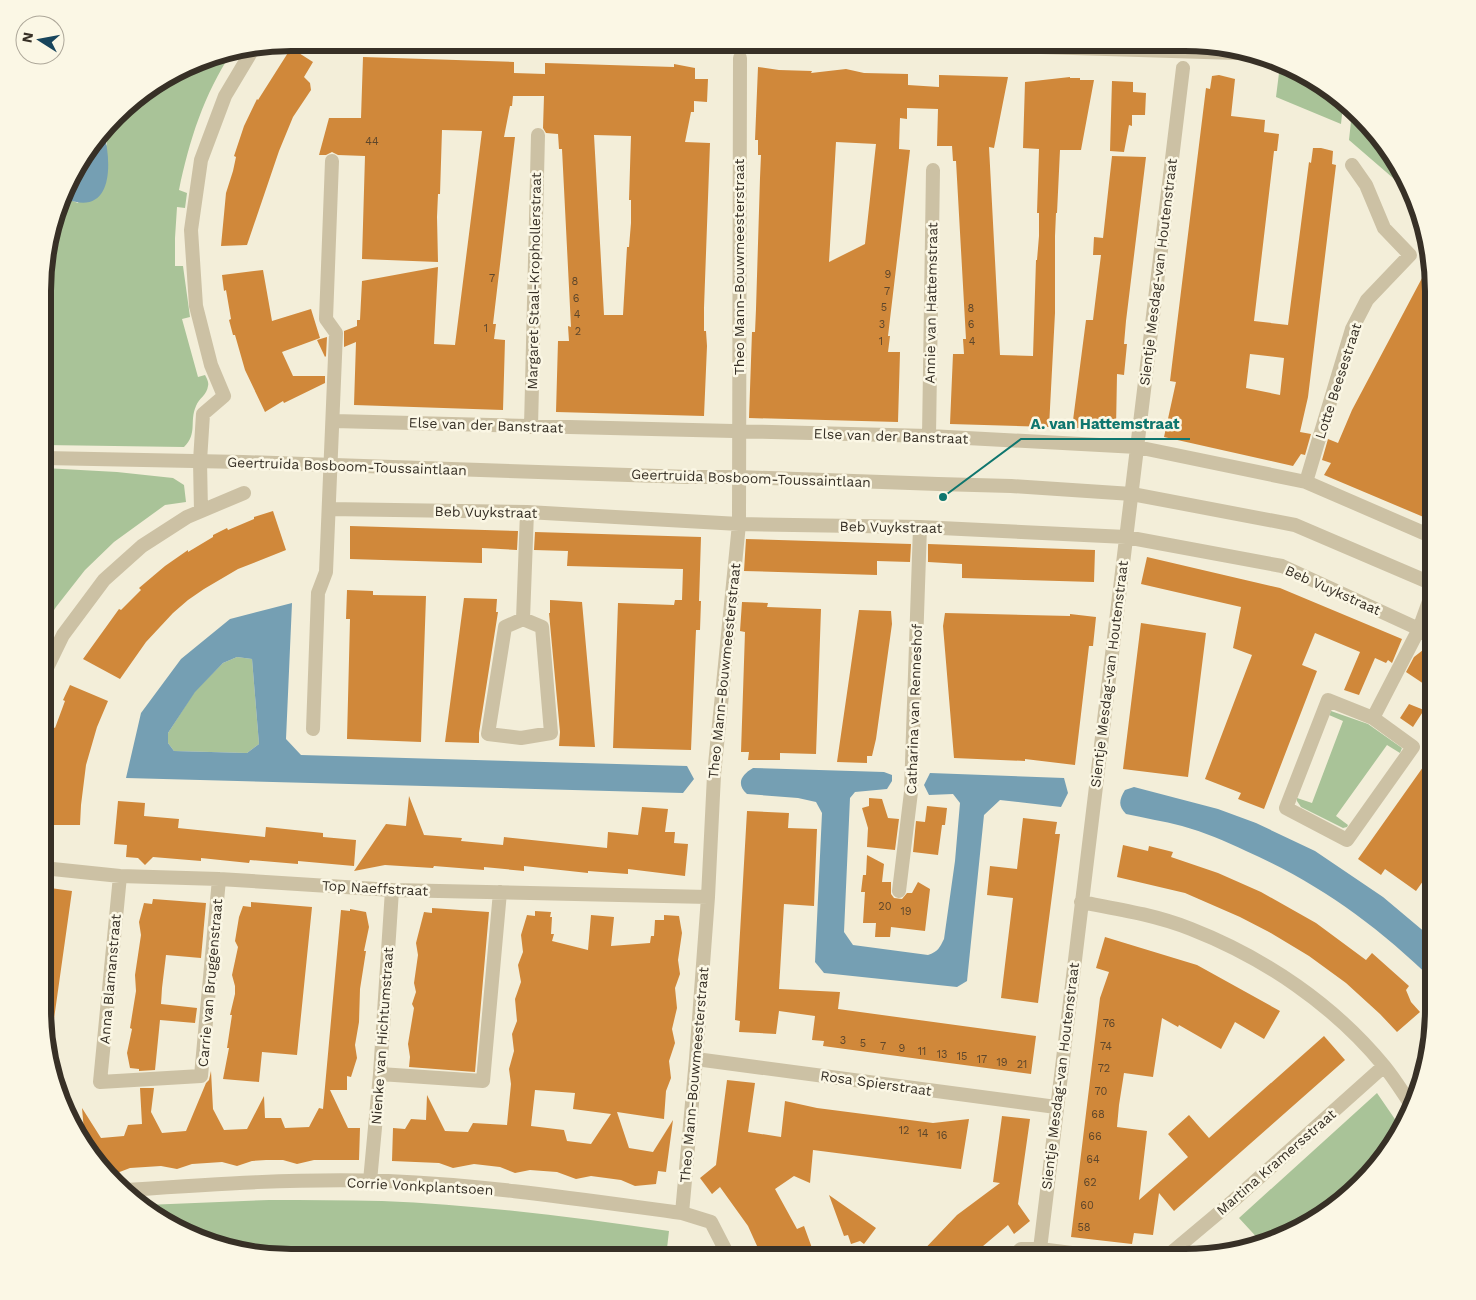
<svg xmlns="http://www.w3.org/2000/svg" width="1476" height="1300" font-family="'Work Sans',sans-serif">
  <style>
    .green { fill: #a9c398 }
    .water { fill: #759fb3; fill-rule: evenodd }
    .building { fill: #d0883a; fill-rule: evenodd }
    .lines { fill: none; stroke-linecap: round; stroke-linejoin: round }
    .minor { stroke: #ccc1a4; stroke-width: 14 }
    .tertiary { stroke: #ccc1a4; stroke-width: 14 }
    .labels { text-anchor: middle; dominant-baseline: central; stroke-width: 5; stroke-linejoin: round; paint-order: stroke }
    .number-label { font-size: 11px; fill: #5d462b }
    .street-label { font-size: 14px; fill: #373026; stroke: #fbf7e5 }
    .rim { fill: none; stroke: #373026; stroke-width: 6 }
    .leader { fill: none; stroke: #0f766e; stroke-width: 2 }
    .callout-dot { fill: #0f766e; stroke: #fbf7e5; stroke-width: 2 }
    .callout-label { font-size: 15px; text-anchor: middle; font-weight: bold; fill: #0f766e; stroke: #fbf7e5; stroke-width: 5; stroke-linejoin: round; paint-order: stroke }
  </style>
  <rect width="100%" height="100%" fill="#f3eed9"/>
  <path class="green" d="M 232,52 C 204,94 189,141 179,190 L 187,193 L 185,208 L 177,207 L 175,238 L 175,266 L 183,266 L 190,317 L 182,319 L 198,377 L 205,375 C 207,379 209,382 208,386 C 207,395 199,398 196,406 C 189,422 198,433 184,447 L 44,445 L 45,258 L 65,198 L 78,203 L 107,144 L 104,133 L 127,104 L 211,56 Z
    M 1279,73 L 1302,73 L 1343,105 L 1341,124 L 1276,97 Z
    M 1352,112 L 1372,127 L 1415,197 L 1349,140 Z
    M 44,468 L 117,472 L 173,478 L 184,485 L 186,502 L 165,505 L 114,542 L 85,570 L 56,607 L 44,626 Z
    M 237,657 L 252,659 L 259,744 L 247,753 L 174,751 L 168,743 L 168,733 L 195,691 L 223,663 Z
    M 1331,711 L 1368,724 L 1402,748 L 1400,753 L 1387,745 L 1336,816 L 1348,825 L 1347,827 L 1343,828 L 1301,807 L 1297,801 L 1297,798 L 1312,803 L 1343,721 L 1329,715 Z
    M 1377,1093 L 1401,1128 L 1349,1196 L 1280,1239 L 1262,1243 L 1239,1218 Z
    M 269,1200 C 307,1200 345,1200 382,1201 C 478,1205 574,1217 669,1231 L 666,1257 L 290,1257 L 227,1249 L 181,1232 L 146,1205 Z"/>
  <path class="water" d="M 104,133 C 112,164 113,217 66,199 L 76,167 Z
    M 292,603 L 286,739 L 301,755 L 687,766 L 694,779 L 683,793 L 126,778 L 141,713 L 181,659 L 230,619 ZM 237,657 L 252,659 L 259,744 L 247,753 L 174,751 L 168,743 L 168,733 L 195,692 L 223,663 Z
    M 753,768 L 884,772 L 892,775 L 892,781 L 887,789 L 855,792 L 850,798 L 844,932 L 853,945 L 928,955 C 938,952 940,947 944,939 L 955,861 L 960,803 L 953,794 L 929,795 L 924,785 L 930,773 L 1064,778 L 1068,793 L 1061,807 L 1000,800 L 984,815 L 967,981 L 957,987 L 824,973 L 815,962 L 822,813 L 816,802 L 798,798 L 747,794 C 736,784 741,775 753,768 Z
    M 1134,787 L 1218,809 L 1256,823 L 1315,851 L 1383,897 L 1433,939 L 1433,980 C 1376,925 1319,883 1246,851 C 1225,841 1204,832 1182,826 C 1163,821 1144,818 1126,814 C 1118,806 1119,800 1125,790 Z"/>
  <path class="building" d="M 291,48 L 313,62 L 304,77 L 310,83 L 311,90 L 293,117 L 279,151 L 247,245 L 221,246 L 226,193 L 233,171 L 236,157 L 234,156 L 244,126 L 257,99 L 258,100 Z
    M 363,57 L 514,62 L 514,73 L 545,74 L 545,63 L 674,67 L 674,64 L 695,68 L 695,79 L 708,79 L 707,102 L 694,101 L 694,112 L 691,112 L 685,142 L 710,143 L 704,308 L 704,331 L 706,331 L 707,346 L 704,416 L 556,412 L 558,341 L 569,341 L 568,326 L 571,327 L 562,149 L 559,149 L 558,134 L 546,133 L 543,128 L 544,96 L 513,96 L 512,106 L 510,106 L 504,137 L 515,137 L 493,324 L 496,324 L 494,339 L 505,340 L 503,410 L 354,405 L 356,342 L 344,347 L 344,331 L 357,326 L 357,320 L 360,320 L 362,281 L 438,267 L 434,344 L 455,345 L 482,131 L 442,130 L 440,194 L 438,194 L 437,217 L 438,262 L 362,259 L 365,156 L 338,155 L 332,152 L 326,155 L 319,155 L 329,118 L 361,118 ZM 594,135 L 631,136 L 629,200 L 631,200 L 631,223 L 629,247 L 627,247 L 623,315 L 604,315 Z
    M 758,67 L 779,70 L 812,71 L 811,73 L 846,69 L 864,73 L 908,74 L 908,85 L 939,87 L 939,75 L 1008,77 L 994,148 L 989,147 L 1000,355 L 1033,356 L 1036,260 L 1037,260 L 1039,236 L 1039,213 L 1037,213 L 1039,149 L 1023,148 L 1025,82 L 1070,77 L 1070,78 L 1080,78 L 1080,80 L 1094,80 L 1081,150 L 1060,150 L 1057,213 L 1056,213 L 1055,236 L 1055,313 L 1049,427 L 950,424 L 953,354 L 964,354 L 963,339 L 966,339 L 956,161 L 953,161 L 952,146 L 937,146 L 938,109 L 907,108 L 907,119 L 900,118 L 899,149 L 910,150 L 888,336 L 890,336 L 888,352 L 900,352 L 898,422 L 749,418 L 752,332 L 755,332 L 756,309 L 760,178 L 761,155 L 758,155 L 758,140 L 755,140 ZM 836,142 L 876,144 L 865,244 L 829,262 Z
    M 1219,75 L 1235,79 L 1231,116 L 1265,120 L 1264,132 L 1279,134 L 1277,151 L 1274,151 L 1254,321 L 1288,325 L 1309,162 L 1311,163 L 1313,148 L 1321,148 L 1333,151 L 1332,164 L 1336,165 L 1308,397 L 1300,432 L 1311,434 L 1305,455 L 1301,454 L 1293,466 L 1164,437 L 1176,382 L 1170,381 L 1206,88 L 1210,89 L 1212,76 ZM 1250,354 L 1284,358 L 1280,395 L 1246,388 Z
    M 1112,81 L 1133,82 L 1133,92 L 1146,93 L 1145,115 L 1132,115 L 1132,126 L 1129,125 L 1124,152 L 1110,151 Z
    M 1112,156 L 1146,157 L 1126,321 L 1124,344 L 1127,344 L 1124,375 L 1117,374 L 1116,429 L 1072,428 L 1086,320 L 1093,320 L 1099,271 L 1101,255 L 1093,255 L 1094,237 L 1103,238 Z
    M 1430,263 L 1433,274 L 1433,521 L 1324,475 L 1331,463 L 1322,460 L 1328,439 L 1338,443 L 1352,410 Z
    M 263,270 L 272,321 L 311,309 L 320,338 L 282,352 L 293,376 L 325,376 L 325,383 L 284,403 L 283,401 L 265,412 L 245,370 L 235,335 L 233,335 L 229,320 L 231,319 L 226,290 L 224,291 L 222,275 Z
    M 327,337 L 326,356 L 325,357 L 317,340 Z
    M 273,511 L 286,550 L 238,569 L 204,589 L 188,600 L 173,613 L 146,642 L 120,679 L 83,659 L 119,609 L 121,610 L 141,590 L 139,588 L 165,566 L 188,550 L 188,552 L 213,537 L 213,535 L 227,528 L 228,530 L 254,519 L 254,517 Z
    M 350,526 L 518,531 L 517,550 L 482,548 L 482,563 L 350,559 Z
    M 535,532 L 701,537 L 699,601 L 701,601 L 700,630 L 696,630 L 691,750 L 613,748 L 618,603 L 674,605 L 675,600 L 682,600 L 683,569 L 567,566 L 568,551 L 534,550 Z
    M 746,539 L 911,544 L 910,562 L 877,561 L 877,575 L 744,571 Z
    M 928,544 L 1095,550 L 1094,582 L 962,578 L 962,564 L 928,562 Z
    M 1147,557 L 1280,588 L 1402,639 L 1392,663 L 1388,660 L 1386,663 L 1375,658 L 1359,695 L 1344,690 L 1360,652 L 1315,633 L 1302,665 L 1317,671 L 1264,809 L 1238,799 L 1241,793 L 1205,779 L 1252,655 L 1233,648 L 1241,607 L 1141,584 Z
    M 347,590 L 373,591 L 373,595 L 426,596 L 421,742 L 347,739 L 350,619 L 346,619 Z
    M 464,598 L 497,599 L 496,612 L 498,612 L 479,733 L 479,743 L 445,742 Z
    M 550,600 L 582,602 L 595,747 L 559,746 L 560,732 L 549,613 L 550,613 Z
    M 742,602 L 768,603 L 767,607 L 821,609 L 816,754 L 780,753 L 780,760 L 748,760 L 749,752 L 741,752 L 745,632 L 740,631 Z
    M 859,610 L 891,611 L 892,624 L 876,739 L 872,756 L 867,756 L 867,763 L 837,762 Z
    M 945,613 L 1070,616 L 1070,614 L 1096,617 L 1093,646 L 1089,646 L 1075,765 L 1025,759 L 1025,761 L 954,758 L 943,626 Z
    M 1141,623 L 1206,633 L 1188,777 L 1123,769 Z
    M 1423,650 L 1433,657 L 1433,690 L 1406,672 L 1414,657 Z
    M 70,685 L 108,701 L 97,727 L 86,765 L 81,805 L 80,825 L 43,825 L 44,763 L 53,727 L 55,728 L 65,701 L 63,700 Z
    M 1409,704 L 1424,710 L 1413,727 L 1400,718 Z
    M 1433,753 L 1433,867 L 1416,891 L 1385,869 L 1381,875 L 1358,859 Z
    M 409,796 L 424,835 L 462,838 L 461,841 L 503,845 L 504,837 L 607,848 L 608,832 L 638,835 L 642,807 L 668,809 L 665,832 L 675,832 L 674,843 L 688,844 L 685,876 L 628,869 L 628,874 L 588,871 L 588,873 L 524,866 L 524,871 L 484,867 L 484,870 L 434,866 L 433,868 L 385,865 L 354,871 L 386,824 L 406,826 Z
    M 869,798 L 882,799 L 888,818 L 899,819 L 895,850 L 867,847 L 868,828 L 862,808 L 869,806 Z
    M 118,801 L 145,803 L 144,816 L 179,819 L 178,828 L 265,837 L 266,827 L 323,833 L 323,837 L 356,840 L 354,866 L 298,861 L 298,864 L 250,860 L 249,863 L 201,858 L 201,861 L 153,857 L 145,865 L 138,858 L 126,857 L 127,845 L 114,844 Z
    M 927,806 L 947,808 L 945,825 L 942,825 L 938,855 L 913,852 L 916,821 L 925,822 Z
    M 747,811 L 789,813 L 788,828 L 817,829 L 814,906 L 784,904 L 779,989 L 840,992 L 838,1009 L 1036,1036 L 1031,1074 L 823,1046 L 824,1041 L 812,1040 L 815,1016 L 779,1011 L 776,1034 L 739,1032 L 740,1021 L 735,1020 Z
    M 1023,818 L 1057,822 L 1055,834 L 1060,834 L 1038,1003 L 1001,998 L 1013,898 L 987,895 L 990,866 L 1017,869 Z
    M 1123,845 L 1148,851 L 1149,846 L 1173,852 L 1171,857 L 1218,873 L 1261,892 L 1316,923 L 1366,960 L 1372,953 L 1409,986 L 1406,990 L 1411,1002 L 1420,1012 L 1397,1032 L 1380,1014 L 1346,983 L 1309,956 L 1269,932 L 1240,917 L 1185,893 L 1117,877 Z
    M 867,855 L 884,864 L 882,882 L 891,882 L 891,894 L 894,898 L 902,899 L 907,893 L 912,893 L 918,882 L 930,889 L 925,931 L 891,927 L 890,937 L 875,937 L 876,923 L 863,923 L 865,892 L 861,892 L 863,875 L 866,875 Z
    M 43,887 L 72,891 L 53,1026 L 43,1025 Z
    M 153,899 L 206,903 L 201,958 L 166,955 L 162,988 L 161,1004 L 197,1008 L 195,1023 L 160,1020 L 155,1070 L 139,1071 L 139,1069 L 130,1068 L 127,1053 L 132,1029 L 130,1028 L 136,991 L 135,975 L 141,935 L 139,922 L 144,903 L 152,904 Z
    M 251,902 L 312,907 L 297,1055 L 262,1052 L 259,1082 L 223,1079 L 229,1048 L 227,1048 L 232,1015 L 230,1015 L 235,994 L 235,986 L 232,975 L 238,947 L 235,941 L 239,917 L 243,906 L 251,907 Z
    M 432,908 L 489,912 L 475,1072 L 409,1067 L 410,1057 L 408,1044 L 414,1008 L 412,1004 L 416,992 L 414,983 L 418,955 L 416,943 L 424,912 L 432,913 Z
    M 350,909 L 366,912 L 369,927 L 364,951 L 366,951 L 360,989 L 359,1022 L 355,1045 L 357,1058 L 351,1077 L 347,1076 L 347,1090 L 330,1090 L 348,1128 L 360,1128 L 359,1160 L 314,1160 L 297,1164 L 283,1160 L 266,1160 L 252,1161 L 237,1166 L 222,1162 L 192,1164 L 177,1169 L 161,1166 L 130,1168 L 117,1173 L 103,1171 L 85,1142 L 82,1108 L 101,1138 L 124,1136 L 128,1125 L 142,1124 L 140,1088 L 154,1088 L 151,1112 L 162,1133 L 186,1131 L 206,1083 L 209,1080 L 211,1071 L 213,1109 L 224,1130 L 247,1129 L 264,1096 L 265,1118 L 281,1118 L 285,1128 L 309,1127 L 319,1108 L 323,1109 L 341,910 L 350,911 Z
    M 535,911 L 551,912 L 550,917 L 552,917 L 551,934 L 554,934 L 552,941 L 588,950 L 591,915 L 614,917 L 611,946 L 650,943 L 651,936 L 654,936 L 655,920 L 664,920 L 664,915 L 679,916 L 682,933 L 678,960 L 680,974 L 675,988 L 677,1008 L 672,1029 L 675,1043 L 669,1061 L 671,1078 L 666,1091 L 664,1119 L 617,1112 L 629,1148 L 653,1152 L 673,1120 L 666,1172 L 658,1171 L 656,1184 L 635,1186 L 621,1180 L 591,1176 L 576,1179 L 557,1172 L 530,1170 L 515,1173 L 500,1167 L 474,1164 L 453,1168 L 439,1163 L 392,1161 L 393,1128 L 405,1129 L 411,1119 L 426,1120 L 427,1095 L 445,1131 L 468,1132 L 473,1123 L 507,1125 L 511,1084 L 509,1069 L 514,1051 L 512,1034 L 517,1021 L 515,999 L 521,982 L 518,965 L 523,952 L 521,935 L 527,915 L 535,916 ZM 535,1090 L 575,1093 L 573,1109 L 611,1114 L 591,1144 L 567,1141 L 564,1130 L 531,1126 Z
    M 1105,937 L 1197,965 L 1280,1011 L 1264,1039 L 1235,1022 L 1221,1049 L 1179,1025 L 1178,1027 L 1162,1018 L 1153,1077 L 1124,1073 L 1119,1105 L 1117,1127 L 1147,1131 L 1139,1200 L 1188,1157 L 1168,1134 L 1189,1115 L 1209,1138 L 1324,1036 L 1345,1060 L 1174,1211 L 1159,1193 L 1153,1235 L 1134,1233 L 1132,1244 L 1071,1237 L 1100,998 L 1109,972 L 1096,968 Z
    M 727,1080 L 755,1083 L 748,1132 L 781,1137 L 785,1101 L 817,1108 L 933,1123 L 969,1119 L 961,1169 L 813,1150 L 810,1183 L 794,1176 L 775,1189 L 797,1229 L 804,1226 L 812,1248 L 804,1250 L 807,1257 L 762,1257 L 748,1226 L 720,1187 L 712,1194 L 700,1178 L 716,1165 Z
    M 1002,1116 L 1030,1119 L 1018,1204 L 1030,1221 L 1014,1234 L 1008,1225 L 970,1257 L 917,1257 L 957,1215 L 1000,1183 L 993,1182 Z
    M 829,1195 L 876,1228 L 864,1244 L 860,1241 L 851,1244 L 848,1235 L 844,1236 Z"/>
  <g class="lines">
    <path class="minor" d="M 914,43 L 1237,53
      M 334,421 L 929,436 L 1137,447 L 1306,482 L 1433,537
      M 531,427 L 538,135
      M 929,436 L 933,170
      M 1306,482 L 1352,329 L 1367,300 L 1410,255 L 1384,228 L 1366,185 L 1352,165
      M 329,509 L 527,512 L 739,524 L 920,527 L 1126,537 L 1282,566 L 1419,629 L 1433,638
      M 201,511 L 200,461 L 203,414 L 224,396 L 211,365 L 196,306 L 191,230 L 201,160 L 225,96 L 253,49
      M 523,619 L 505,627 L 488,734 L 521,738 L 551,733 L 542,627 L 523,619 L 527,512
      M 44,674 L 63,635 L 104,580 L 142,546 L 187,517 L 244,493
      M 1328,700 L 1373,718 L 1413,747 L 1347,840 L 1286,808 Z
      M 1373,718 L 1419,629 L 1433,590
      M 313,729 L 318,593 L 326,572 L 336,333 L 326,319 L 332,161
      M 43,868 L 120,876 L 219,879 L 392,890 L 708,897
      M 120,876 L 100,1082 L 201,1076 L 219,879
      M 899,891 L 911,792 L 920,527
      M 1081,902 C 1118,909 1156,915 1191,929 C 1265,958 1334,1005 1384,1066 C 1394,1078 1403,1093 1412,1106
      M 696,1059 L 1056,1107
      M 380,1074 L 483,1081 L 500,892
      M 370,1181 L 380,1074 L 392,890
      M 126,1190 C 213,1184 301,1178 388,1181 C 487,1185 585,1200 682,1213
      M 1040,1249 L 1103,1257
      M 729,1257 L 711,1222 L 682,1213 L 696,1059 L 708,897 L 714,775 L 739,524 L 740,58
      M 1012,1257 L 1021,1249 L 1040,1249 L 1183,68
      M 1166,1257 L 1234,1200 L 1384,1066"/>
    <path class="tertiary" d="M 44,458 L 243,462 L 689,477 L 739,477 L 938,484 L 1011,486 L 1132,494 L 1295,525 L 1433,584"/>
  </g>
  <g class="labels">
    <g class="number-label">
      <text x="372" y="141">44</text>
      <text x="888" y="274">9</text>
      <text x="492" y="278">7</text>
      <text x="575" y="281">8</text>
      <text x="887" y="291">7</text>
      <text x="576" y="298">6</text>
      <text x="884" y="307">5</text>
      <text x="971" y="308">8</text>
      <text x="577" y="314">4</text>
      <text x="882" y="324">3</text>
      <text x="971" y="324">6</text>
      <text x="486" y="328">1</text>
      <text x="578" y="331">2</text>
      <text x="881" y="341">1</text>
      <text x="972" y="341">4</text>
      <text x="885" y="906">20</text>
      <text x="906" y="911">19</text>
      <text x="1109" y="1023">76</text>
      <text x="843" y="1040">3</text>
      <text x="863" y="1043">5</text>
      <text x="883" y="1046">7</text>
      <text x="1106" y="1046">74</text>
      <text x="902" y="1048">9</text>
      <text x="922" y="1051">11</text>
      <text x="942" y="1054">13</text>
      <text x="962" y="1056">15</text>
      <text x="982" y="1059">17</text>
      <text x="1002" y="1062">19</text>
      <text x="1022" y="1064">21</text>
      <text x="1104" y="1068">72</text>
      <text x="1101" y="1091">70</text>
      <text x="1098" y="1114">68</text>
      <text x="904" y="1130">12</text>
      <text x="923" y="1133">14</text>
      <text x="942" y="1135">16</text>
      <text x="1095" y="1136">66</text>
      <text x="1093" y="1159">64</text>
      <text x="1090" y="1182">62</text>
      <text x="1087" y="1205">60</text>
      <text x="1084" y="1227">58</text>
    </g>
    <g class="street-label">
      <text transform="translate(739 267) rotate(-90)">Theo Mann-Bouwmeesterstraat</text>
      <text transform="translate(1158 272) rotate(-83)">Sientje Mesdag-van Houtenstraat</text>
      <text transform="translate(534 281) rotate(-89)">Margaret Staal-Krophollerstraat</text>
      <text transform="translate(931 303) rotate(-89)">Annie van Hattemstraat</text>
      <text transform="translate(1338 381) rotate(-72)">Lotte Beesestraat</text>
      <text transform="translate(486 425) rotate(2)">Else van der Banstraat</text>
      <text transform="translate(891 436) rotate(2)">Else van der Banstraat</text>
      <text transform="translate(347 466) rotate(2)">Geertruida Bosboom-Toussaintlaan</text>
      <text transform="translate(751 478) rotate(2)">Geertruida Bosboom-Toussaintlaan</text>
      <text transform="translate(486 512) rotate(1)">Beb Vuykstraat</text>
      <text transform="translate(891 527) rotate(1)">Beb Vuykstraat</text>
      <text transform="translate(1333 590) rotate(24)">Beb Vuykstraat</text>
      <text transform="translate(724 671) rotate(-84)">Theo Mann-Bouwmeesterstraat</text>
      <text transform="translate(1109 674) rotate(-83)">Sientje Mesdag-van Houtenstraat</text>
      <text transform="translate(914 709) rotate(-88)">Catharina van Renneshof</text>
      <text transform="translate(375 888) rotate(3)">Top Naeffstraat</text>
      <text transform="translate(110 979) rotate(-85)">Anna Blamanstraat</text>
      <text transform="translate(210 983) rotate(-85)">Carrie van Bruggenstraat</text>
      <text transform="translate(382 1036) rotate(-86)">Nienke van Hichtumstraat</text>
      <text transform="translate(694 1075) rotate(-85)">Theo Mann-Bouwmeesterstraat</text>
      <text transform="translate(1060 1076) rotate(-83)">Sientje Mesdag-van Houtenstraat</text>
      <text transform="translate(876 1083) rotate(8)">Rosa Spierstraat</text>
      <text transform="translate(1276 1162) rotate(-41)">Martina Kramersstraat</text>
      <text transform="translate(420 1186) rotate(3)">Corrie Vonkplantsoen</text>
    </g>
  </g>
  <path d="M0 0H1476V1300H0ZM291 51H1185A240 240 0 0 1 1425 291V1009A240 240 0 0 1 1185 1249H291A240 240 0 0 1 51 1009V291A240 240 0 0 1 291 51Z" fill="#fbf7e5" fill-rule="evenodd"/>
  <path class="rim" d="M291 51H1185A240 240 0 0 1 1425 291V1009A240 240 0 0 1 1185 1249H291A240 240 0 0 1 51 1009V291A240 240 0 0 1 291 51Z"/>
  <path class="leader" d="M943 497L1021 439H1190"/>
  <circle class="callout-dot" cx="943" cy="497" r="5"/>
  <g class="callout-label">
    <text x="1105" y="429">A. van Hattemstraat</text>
  </g>
  <g transform="translate(40 40) rotate(281)"><circle r="24" fill="#fbf7e5" stroke="#ada799"/>
  <path d="M0-4L9 19L0 12L-9 19Z" fill="#18455c"/>
  <text y="-8" font-size="14" font-weight="bold" text-anchor="middle" fill="#373026">N</text>
  </g>
</svg>
